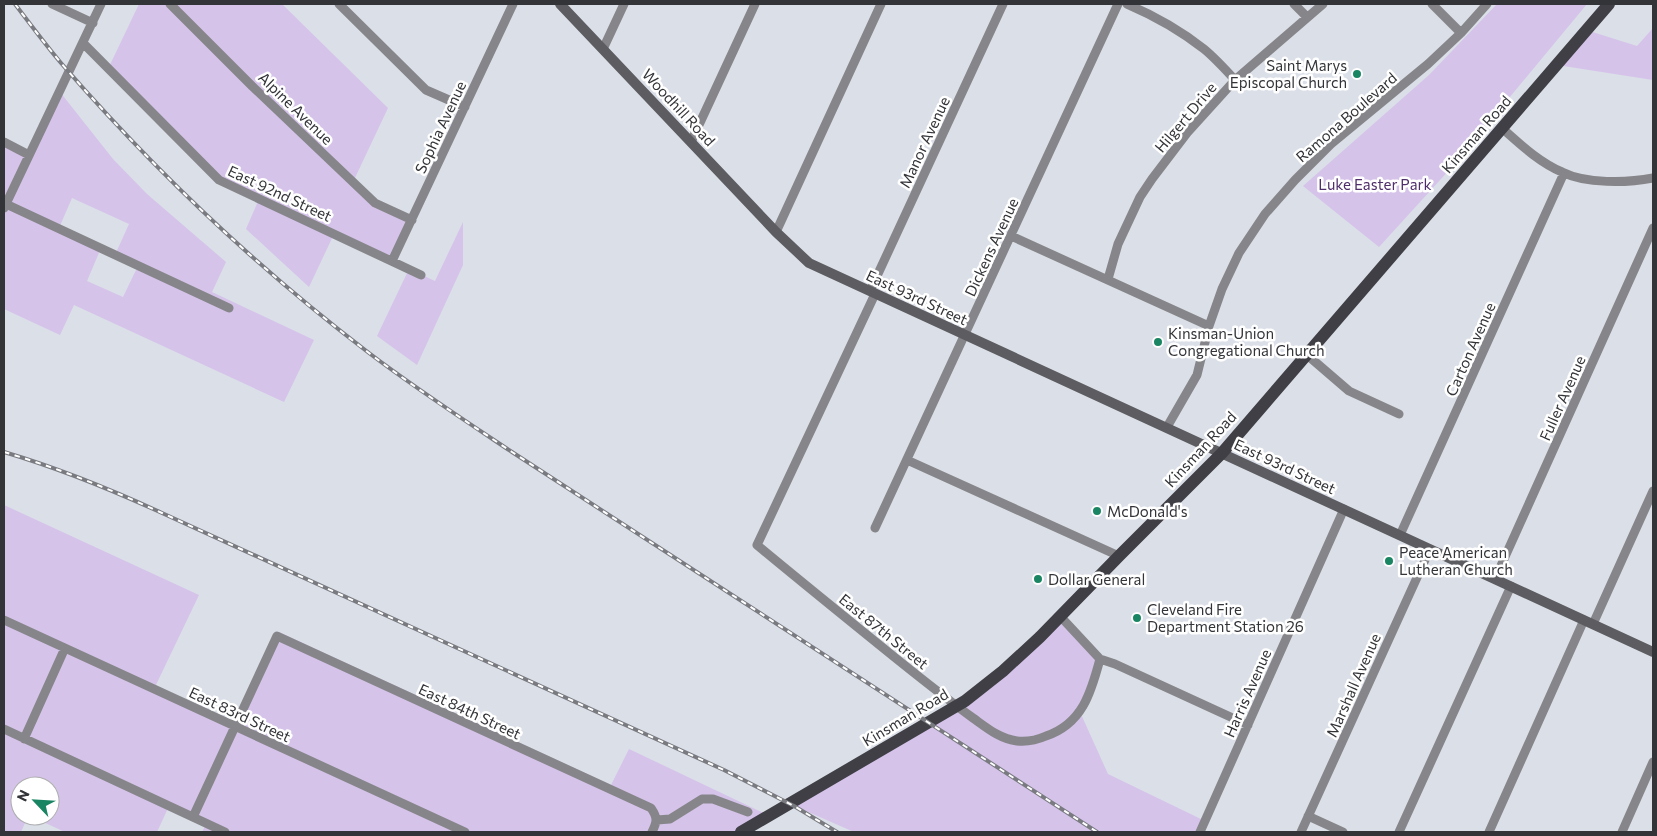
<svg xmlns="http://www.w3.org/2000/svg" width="1657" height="836" font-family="Commissioner,sans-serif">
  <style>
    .green { fill: #d5c3ea; fill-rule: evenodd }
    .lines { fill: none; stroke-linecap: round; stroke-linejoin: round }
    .street { stroke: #86868a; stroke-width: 9 }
    .secondary { stroke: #5c5c61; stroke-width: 10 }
    .primary { stroke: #3f3f45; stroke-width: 12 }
    .rail-casing { stroke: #797b81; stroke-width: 4 }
    .rail { stroke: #fff; stroke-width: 2; stroke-dasharray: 5.5; stroke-linecap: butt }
    .poi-dot { fill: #198562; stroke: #fff; stroke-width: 2 }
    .labels { text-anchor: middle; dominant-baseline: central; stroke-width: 5; stroke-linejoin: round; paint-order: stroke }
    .poi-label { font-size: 15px; fill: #333438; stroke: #fff; text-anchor: start }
    .street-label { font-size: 15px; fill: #333438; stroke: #fff }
    .park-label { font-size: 15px; fill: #4f2e6b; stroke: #fff }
  </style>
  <rect width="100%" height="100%" fill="#dbdfe8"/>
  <path class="green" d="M 139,4 L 282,4 L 388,108 L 353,182 L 375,203 L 412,220 L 392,261 L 334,234 L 309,287 L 246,229 L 259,199 L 219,180 L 108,69 Z
    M 1497,4 L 1587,4 L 1451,168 L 1379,247 L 1303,186 L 1429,75 Z
    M 1653,28 L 1653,80 L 1557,65 L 1586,30 L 1637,46 Z
    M 60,92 L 113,159 L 147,194 L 226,262 L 212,292 L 314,340 L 284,402 L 74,305 L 60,335 L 4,309 L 4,142 L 29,154 ZM 72,198 L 129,224 L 115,255 L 138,266 L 123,297 L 87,281 L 101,248 L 59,228 Z
    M 463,222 L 463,265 L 417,365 L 377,336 L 409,269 L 435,281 Z
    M 4,505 L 199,595 L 154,689 L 235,726 L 279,632 L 611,785 L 629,749 L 770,816 L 741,832 L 202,832 L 206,824 L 169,806 L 157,832 L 65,832 L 30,816 L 50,816 L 50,786 L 20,786 L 20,816 L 28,816 L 21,832 L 4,832 Z
    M 1060,616 L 1100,659 L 1080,712 L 1108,774 L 1205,821 L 1200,832 L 854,832 L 790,804 L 965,701 Z"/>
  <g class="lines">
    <path class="street" d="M 52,4 L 93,23
      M 170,4 L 252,86 L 375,203 L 412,220
      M 339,4 L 426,90 L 465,107
      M 1127,4 C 1155,16 1180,30 1204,49 C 1215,58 1225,69 1235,80
      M 1294,4 L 1307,17
      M 1432,4 L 1461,33
      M 83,43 L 219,180 L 421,275
      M 603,49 L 624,4
      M 1503,129 C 1521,145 1539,162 1562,172 C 1586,184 1627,183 1653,178
      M 4,142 L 29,155
      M 691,142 L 755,4
      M 6,204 L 229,308
      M 4,208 L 101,4
      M 776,232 L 881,4
      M 1011,236 L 1209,326
      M 392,261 L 513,4
      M 1108,279 L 1118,244 L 1140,197 L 1152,179 L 1187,133 L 1235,80 L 1323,4
      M 870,291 L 1003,4
      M 875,294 L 757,545 C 804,584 851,622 898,660 C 923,680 948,700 973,718 C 987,728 1000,739 1017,741 C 1027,742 1037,740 1046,736 C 1082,724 1091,693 1100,659
      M 1306,354 L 1349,391 L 1399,414
      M 1167,427 L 1197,375 L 1209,326 L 1222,289 L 1239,253 L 1265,214 L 1295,180 L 1331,144 L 1428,64 L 1461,33 L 1487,4
      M 907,460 L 1119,556
      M 875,528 L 1118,4
      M 1400,535 L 1564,173
      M 1495,579 L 1653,228
      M 1060,616 L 1100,659 L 1115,664 L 1248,725
      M 4,620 L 465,832
      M 1593,624 L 1653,491
      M 4,729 L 225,832
      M 24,739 L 65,648
      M 1308,816 L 1343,832
      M 193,817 L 277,636 L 651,808 C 658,818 657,822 652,832
      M 657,820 L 670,819 L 702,799 L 713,799 L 748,812
      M 1200,832 L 1344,509
      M 1301,832 L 1430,549
      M 1399,832 L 1511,586
      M 1489,832 L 1584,620
      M 1622,832 L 1653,762"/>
    <path class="secondary" d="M 560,4 L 776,232 L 809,263 L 1653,652"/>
    <path class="primary" d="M 741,832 L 965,701 L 1003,671 L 1040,637 L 1119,556 L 1222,453 L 1609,4"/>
    <g class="rail-casing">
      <path id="rail" d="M 15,4 C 30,24 45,44 61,63 C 154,170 256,267 369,353 C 415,388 464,420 512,452 L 1097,832
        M 4,452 C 58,468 110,489 162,513 L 724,770 L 794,806 L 837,832"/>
    </g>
    <use href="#rail" class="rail"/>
  </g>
  <g class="poi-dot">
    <circle cx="1357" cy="74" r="5"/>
    <circle cx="1158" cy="342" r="5"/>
    <circle cx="1097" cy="511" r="5"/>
    <circle cx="1389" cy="561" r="5"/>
    <circle cx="1038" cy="579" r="5"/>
    <circle cx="1137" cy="618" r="5"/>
  </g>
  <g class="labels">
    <g class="poi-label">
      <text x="1347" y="65" text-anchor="end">Saint Marys<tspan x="1347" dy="17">Episcopal Church</tspan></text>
      <text x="1168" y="333">Kinsman-Union<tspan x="1168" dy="17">Congregational Church</tspan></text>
      <text x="1107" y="511">McDonald's</text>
      <text x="1399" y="552">Peace American<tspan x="1399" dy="17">Lutheran Church</tspan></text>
      <text x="1048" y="579">Dollar General</text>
      <text x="1147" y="609">Cleveland Fire<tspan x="1147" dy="17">Department Station 26</tspan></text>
    </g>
    <g class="street-label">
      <text transform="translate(679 107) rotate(47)">Woodhill Road</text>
      <text transform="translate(296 108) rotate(44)">Alpine Avenue</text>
      <text transform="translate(1185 117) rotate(-50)">Hilgert Drive</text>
      <text transform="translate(1346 117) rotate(-41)">Ramona Boulevard</text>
      <text transform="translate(440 127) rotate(-65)">Sophia Avenue</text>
      <text transform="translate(1476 134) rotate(-49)">Kinsman Road</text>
      <text transform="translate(924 142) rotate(-65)">Manor Avenue</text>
      <text transform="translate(280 193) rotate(25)">East 92nd Street</text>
      <text transform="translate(991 247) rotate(-65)">Dickens Avenue</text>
      <text transform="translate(917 297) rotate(25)">East 93rd Street</text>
      <text transform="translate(1470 349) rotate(-66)">Carton Avenue</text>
      <text transform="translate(1562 398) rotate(-66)">Fuller Avenue</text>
      <text transform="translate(1200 449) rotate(-47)">Kinsman Road</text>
      <text transform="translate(1285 466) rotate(25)">East 93rd Street</text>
      <text transform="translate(884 631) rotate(39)">East 87th Street</text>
      <text transform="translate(1353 685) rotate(-66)">Marshall Avenue</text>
      <text transform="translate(1247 693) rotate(-66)">Harris Avenue</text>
      <text transform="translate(470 711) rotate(25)">East 84th Street</text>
      <text transform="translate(240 714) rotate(25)">East 83rd Street</text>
      <text transform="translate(905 717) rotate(-31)">Kinsman Road</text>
    </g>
    <g class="park-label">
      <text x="1375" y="184">Luke Easter Park</text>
    </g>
  </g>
  <rect width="1657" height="836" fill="none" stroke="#333438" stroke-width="10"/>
  <g transform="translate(35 801) rotate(295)"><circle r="24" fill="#ffffff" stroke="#adaeaf"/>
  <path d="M0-4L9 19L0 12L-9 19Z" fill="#198562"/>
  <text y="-8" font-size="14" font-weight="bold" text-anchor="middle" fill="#333438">N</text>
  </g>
</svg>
